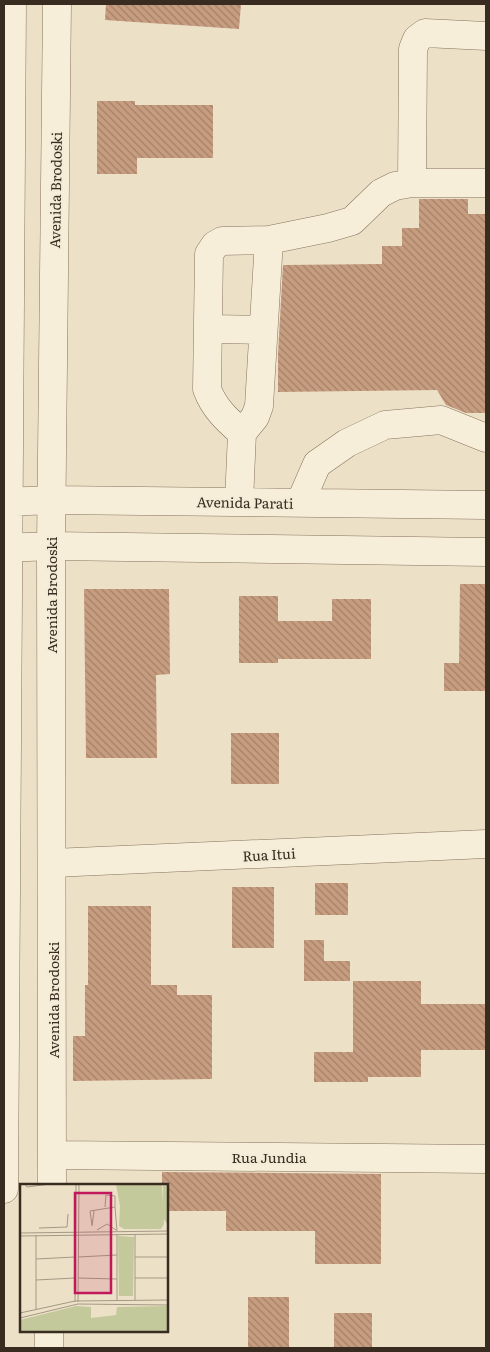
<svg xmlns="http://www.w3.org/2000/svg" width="490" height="1352" font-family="Literata,serif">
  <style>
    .building { fill: url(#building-back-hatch) }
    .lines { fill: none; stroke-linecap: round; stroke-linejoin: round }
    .minor-casing { stroke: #87735e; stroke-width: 29 }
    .minor { stroke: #f7eeda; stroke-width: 28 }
    .labels { text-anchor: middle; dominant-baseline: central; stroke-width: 4; stroke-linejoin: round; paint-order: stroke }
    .street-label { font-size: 14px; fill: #382c20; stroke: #f4ebd6 }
    .inset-road { fill: none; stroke: #a49984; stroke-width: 1 }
    .view { fill: #c2185b; fill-opacity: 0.15; stroke: #c2185b; stroke-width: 2.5 }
    .inset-edge { fill: none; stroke: #382c20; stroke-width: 2.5 }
  </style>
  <defs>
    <pattern id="building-back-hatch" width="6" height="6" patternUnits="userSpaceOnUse" patternTransform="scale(1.25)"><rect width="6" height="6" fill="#c79d80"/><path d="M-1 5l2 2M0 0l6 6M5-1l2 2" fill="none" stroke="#a38068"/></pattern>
  </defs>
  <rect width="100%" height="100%" fill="#ece1c7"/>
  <path class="building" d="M 106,4 L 241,4 L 239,29 L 105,20 Z
    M 97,101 L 135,101 L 135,105 L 213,105 L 213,158 L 137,158 L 137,174 L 97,174 Z
    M 419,199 L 468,199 L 468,214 L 486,214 L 486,413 L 466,413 L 446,405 L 437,390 L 278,392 L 278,354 L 283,265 L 382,264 L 382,246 L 402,246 L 402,228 L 419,228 Z
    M 460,584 L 486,584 L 486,691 L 444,691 L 444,663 L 459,663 Z
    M 84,589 L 169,589 L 170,674 L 156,675 L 157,758 L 86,758 Z
    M 239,596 L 278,596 L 278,621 L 332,621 L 332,599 L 371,599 L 371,659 L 278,659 L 278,663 L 239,663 Z
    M 231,733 L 279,733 L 279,784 L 231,784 Z
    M 315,883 L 348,883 L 348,915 L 315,915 Z
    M 232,887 L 274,887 L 274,948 L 232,948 Z
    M 88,906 L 151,906 L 151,985 L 177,985 L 177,995 L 212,995 L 212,1079 L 73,1081 L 73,1036 L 85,1036 L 85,985 L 88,985 Z
    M 304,940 L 324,940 L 324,961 L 350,961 L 350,981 L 304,981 Z
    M 353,981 L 421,981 L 421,1004 L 486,1004 L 486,1050 L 421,1050 L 421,1077 L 368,1077 L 368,1082 L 314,1082 L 314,1052 L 353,1052 Z
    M 162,1172 L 381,1174 L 381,1264 L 315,1264 L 315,1231 L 226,1231 L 226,1211 L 166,1211 L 166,1186 L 162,1186 Z
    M 248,1297 L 289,1297 L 289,1348 L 248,1348 Z
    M 334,1313 L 372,1313 L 372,1348 L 334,1348 Z"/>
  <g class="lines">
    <g class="minor-casing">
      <path id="minor" d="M 412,183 L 413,49 L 417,39 L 425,33 L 486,36
        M 209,329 L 263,330
        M 242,433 C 227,420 214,408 207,389 L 209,254 L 215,245 L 222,241 L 269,240 L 328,228 L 352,221 L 381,193 L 395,186 L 412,183 L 486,183
        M 4,502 L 52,500 L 486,505
        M 239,502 L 242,433 L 255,417 L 259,406 L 269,240
        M 300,503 L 317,464 L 347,443 L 385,425 L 441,420 L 486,438
        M 4,548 L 51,546 L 486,552
        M 53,863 L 486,844
        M 53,1155 L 486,1159
        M 52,1186 L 51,546 L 57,4
        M 4,1189 L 12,4
        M 49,1348 L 49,1331"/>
    </g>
    <use href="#minor" class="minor"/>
  </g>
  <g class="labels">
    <g class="street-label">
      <text transform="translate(55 190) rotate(-89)">Avenida Brodoski</text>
      <text transform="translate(245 502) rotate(1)">Avenida Parati</text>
      <text transform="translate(51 595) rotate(-90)">Avenida Brodoski</text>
      <text transform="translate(269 854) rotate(-3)">Rua Itui</text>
      <text transform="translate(53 1000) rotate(-90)">Avenida Brodoski</text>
      <text x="269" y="1157">Rua Jundia</text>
    </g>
  </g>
  <g transform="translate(20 1184)">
    <rect width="148" height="148" fill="#ece1c7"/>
    <path d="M 143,0 L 147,0 L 147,40 L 143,34 ZM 98,52 L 114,53 L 113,112 L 99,112 Z" fill="#c4c99c"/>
    <path d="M 142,0 L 144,40 L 141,45 L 104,45 L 99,42 L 100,22 L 96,0 ZM 56,122 L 71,123 L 71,134 L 96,131 L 97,123 L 147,122 L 147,147 L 0,147 L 0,136 Z" fill="#c4c99c"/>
    <path class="inset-road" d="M 5,0 L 7,3 L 30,0M 85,23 L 86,11 L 95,12 L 95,23M 72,41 L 70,27 L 95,23 L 97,47M 72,42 L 74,27M 19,44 L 47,43 L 48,30M 77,46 L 87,40 L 96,46M 0,49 L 148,47M 115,50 L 115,116M 16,51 L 16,125M 0,52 L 148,50M 58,73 L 97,71M 115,73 L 148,73M 16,75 L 55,73M 58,94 L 97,95M 115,94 L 148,94M 16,96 L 55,94M 97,116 L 97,50M 55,118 L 56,0M 58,118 L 59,0M 0,129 L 55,117 L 148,116M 0,134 L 58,120 L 148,121"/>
    <path class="view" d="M 55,9 L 91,9 L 91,109 L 55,109 Z"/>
    <rect width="148" height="148" class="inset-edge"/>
  </g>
  <rect width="490" height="1352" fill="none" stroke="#382c20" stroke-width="10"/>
</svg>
